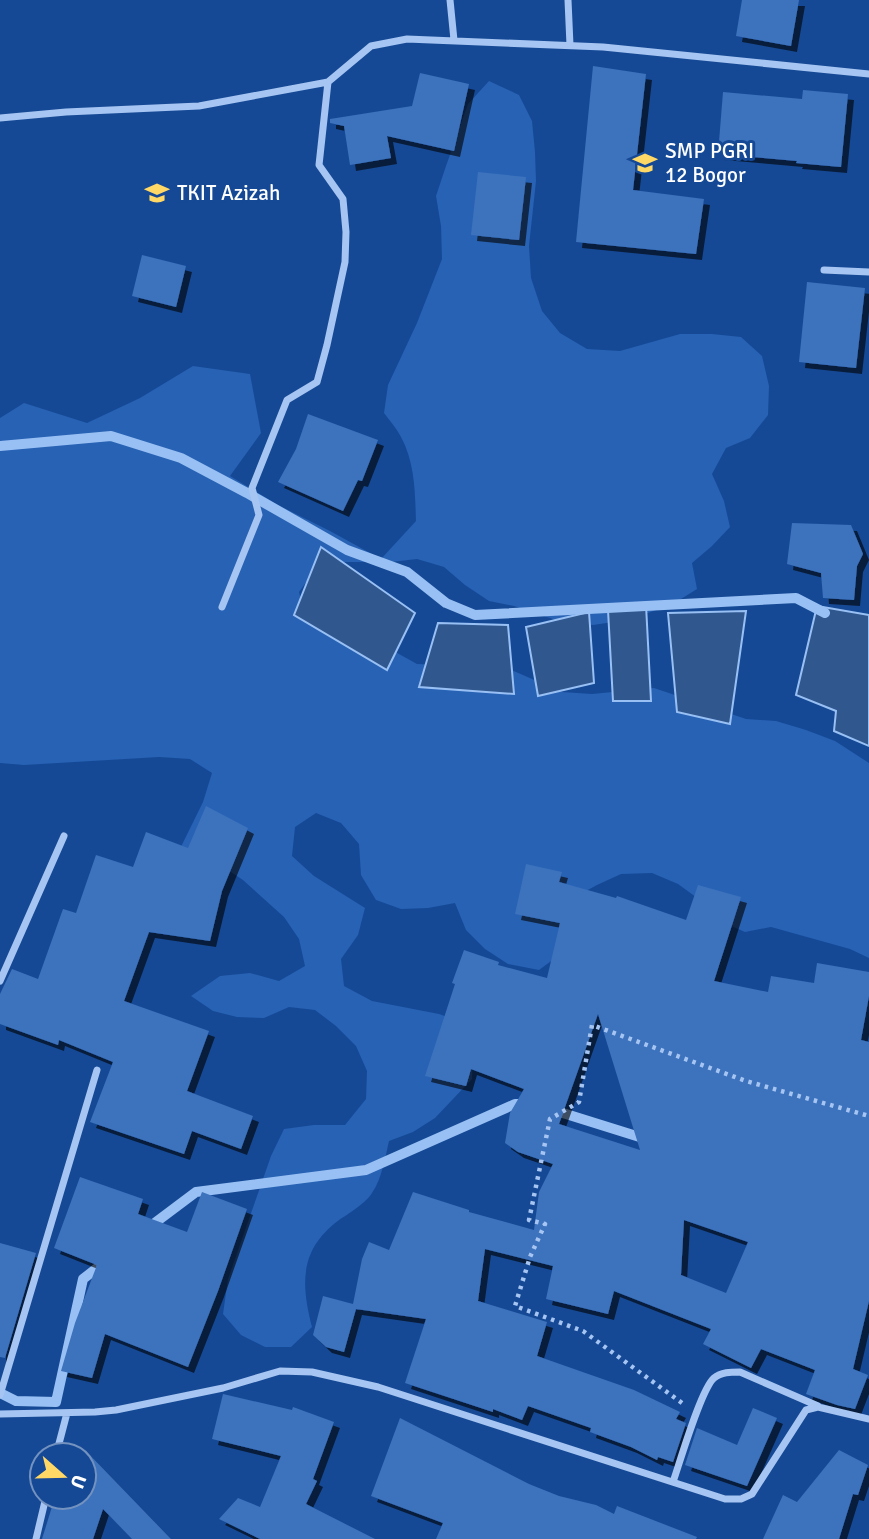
<svg xmlns="http://www.w3.org/2000/svg" width="869" height="1539" font-family="Signika,sans-serif">
  <style>
    .green { fill: #2862b4 }
    .water { fill: #31578f; stroke: #98c0f4; stroke-width: 2 }
    .lines { fill: none; stroke-linecap: round; stroke-linejoin: round }
    .stream { stroke: #98c0f4; stroke-width: 10 }
    .building { fill: #3d72bd; fill-rule: evenodd; filter: url(#shadow) }
    .path { stroke: #a6c5f2; stroke-width: 4.5; stroke-dasharray: 3.5 5; stroke-linecap: butt }
    .street { stroke: #a6c5f2; stroke-width: 7 }
    .labels { text-anchor: middle; dominant-baseline: central; stroke-width: 6; stroke-linejoin: round; paint-order: stroke }
    .poi-label { font-size: 21px; fill: #fff; stroke: #154995; text-anchor: start }
  </style>
  <defs>
    <filter id="shadow"><feDropShadow dx="6" dy="6" stdDeviation="0" flood-color="#0009"/></filter>
  </defs>
  <rect width="100%" height="100%" fill="#154995"/>
  <path class="green" d="M 489,81 L 519,95 L 532,121 L 535,152 L 536,181 L 529,246 L 531,278 L 542,311 L 560,333 L 587,349 L 620,351 L 680,334 L 712,334 L 741,337 L 762,356 L 769,386 L 768,415 L 750,438 L 726,448 L 712,474 L 724,501 L 730,527 L 712,546 L 692,563 L 697,589 L 673,604 L 645,614 L 620,621 L 593,625 L 565,623 L 514,606 L 489,601 L 465,585 L 444,567 L 417,559 L 391,562 L 338,562 L 315,570 L 299,592 L 306,618 L 390,649 L 417,664 L 507,668 L 562,692 L 592,694 L 654,688 L 746,719 L 776,721 L 806,730 L 835,741 L 869,763 L 869,958 L 850,949 L 771,927 L 745,932 L 720,921 L 700,900 L 678,884 L 652,873 L 621,874 L 597,885 L 575,897 L 562,953 L 539,970 L 508,964 L 485,949 L 466,930 L 455,903 L 428,908 L 401,909 L 376,900 L 361,875 L 359,844 L 341,823 L 316,813 L 295,827 L 292,856 L 314,876 L 365,908 L 358,935 L 341,959 L 344,986 L 372,1001 L 439,1014 L 467,1024 L 473,1052 L 472,1079 L 435,1118 L 413,1132 L 389,1141 C 385,1158 382,1178 372,1193 C 366,1203 348,1214 339,1220 C 299,1250 301,1284 312,1327 L 291,1347 L 265,1347 L 241,1335 L 223,1314 L 228,1279 L 271,1156 L 284,1129 L 314,1125 L 345,1125 L 366,1099 L 367,1071 L 356,1046 L 336,1026 L 315,1010 L 289,1007 L 264,1018 L 237,1017 L 213,1011 L 191,996 L 220,976 L 250,973 L 279,981 L 305,966 L 299,939 L 284,917 L 243,880 L 220,865 L 173,863 L 203,802 L 212,773 L 190,759 L 159,757 L 24,765 L 0,763 L 0,418 L 24,403 L 87,423 L 140,398 L 193,366 L 250,374 L 261,433 L 230,476 L 278,505 L 330,531 L 381,559 L 416,521 C 415,492 415,463 401,437 C 397,429 390,421 384,413 L 388,385 L 417,323 L 442,259 L 441,226 L 436,196 L 446,166 L 468,104 Z"/>
  <path class="water" d="M 321,547 L 415,613 L 387,670 L 294,615 Z
    M 646,605 L 651,701 L 613,701 L 608,610 Z
    M 817,606 L 869,615 L 869,746 L 834,731 L 836,711 L 796,695 Z
    M 746,611 L 730,724 L 677,712 L 668,613 Z
    M 589,612 L 594,683 L 538,696 L 526,627 Z
    M 438,623 L 508,625 L 514,694 L 419,687 Z"/>
  <g class="lines">
    <path class="stream" d="M 0,446 L 111,436 L 181,458 L 247,493 L 347,550 L 407,572 L 446,603 L 475,615 L 796,598 L 825,613
      M 550,1109 L 646,1139
      M 148,1228 L 196,1192 L 366,1170 L 515,1104 L 525,1104
      M 0,1393 L 16,1401 L 56,1402 L 83,1279 L 106,1261"/>
  </g>
  <path class="building" d="M 742,0 L 799,0 L 791,46 L 736,36 Z
    M 593,66 L 646,74 L 633,190 L 704,199 L 696,254 L 576,242 Z
    M 420,73 L 469,84 L 454,151 L 387,136 L 391,158 L 350,165 L 344,126 L 330,123 L 330,119 L 412,106 Z
    M 803,90 L 848,94 L 841,167 L 796,163 L 797,161 L 718,154 L 723,92 L 802,99 Z
    M 478,172 L 526,177 L 519,240 L 471,235 Z
    M 142,255 L 186,266 L 176,307 L 132,296 Z
    M 807,282 L 865,288 L 856,368 L 799,362 Z
    M 308,414 L 378,440 L 362,481 L 358,480 L 343,511 L 278,482 L 296,449 Z
    M 792,523 L 851,525 L 863,554 L 857,566 L 854,600 L 823,598 L 821,573 L 787,564 Z
    M 206,806 L 248,828 L 222,891 L 210,941 L 149,932 L 124,1001 L 209,1031 L 187,1091 L 253,1116 L 241,1149 L 192,1131 L 184,1154 L 90,1122 L 113,1062 L 59,1040 L 58,1045 L 0,1024 L 0,994 L 12,969 L 38,979 L 63,909 L 76,913 L 96,855 L 133,867 L 146,832 L 188,848 Z
    M 526,864 L 562,872 L 559,882 L 616,898 L 617,896 L 686,920 L 698,885 L 741,897 L 714,981 L 768,992 L 771,976 L 814,983 L 817,963 L 869,972 L 869,996 L 861,1040 L 869,1042 L 869,1301 L 853,1369 L 868,1375 L 855,1409 L 837,1405 L 806,1394 L 815,1370 L 761,1349 L 751,1368 L 703,1344 L 711,1329 L 614,1291 L 608,1314 L 546,1299 L 553,1266 L 485,1249 L 478,1301 L 547,1322 L 537,1356 L 634,1390 L 680,1412 L 676,1419 L 686,1423 L 673,1462 L 658,1457 L 657,1460 L 631,1447 L 590,1432 L 591,1428 L 528,1406 L 522,1420 L 493,1409 L 493,1412 L 405,1383 L 426,1319 L 356,1309 L 344,1352 L 326,1347 L 313,1335 L 323,1296 L 353,1304 L 362,1259 L 369,1242 L 389,1250 L 413,1192 L 469,1210 L 469,1212 L 534,1230 L 539,1192 L 553,1164 L 518,1152 L 505,1143 L 510,1113 L 524,1089 L 471,1069 L 466,1086 L 425,1076 L 455,984 L 452,983 L 464,950 L 499,962 L 498,965 L 547,978 L 560,923 L 515,914 ZM 598,1014 L 640,1150 L 559,1124 ZM 684,1220 L 748,1242 L 726,1293 L 681,1275 Z
    M 80,1177 L 143,1199 L 138,1214 L 187,1232 L 202,1192 L 247,1209 L 218,1291 L 188,1367 L 105,1334 L 92,1378 L 61,1371 L 75,1323 L 97,1265 L 54,1248 Z
    M 0,1243 L 36,1253 L 5,1358 L 0,1357 Z
    M 223,1394 L 292,1410 L 293,1407 L 334,1422 L 313,1479 L 317,1481 L 306,1504 L 375,1539 L 260,1539 L 219,1519 L 238,1498 L 260,1507 L 281,1456 L 212,1439 Z
    M 753,1408 L 777,1418 L 747,1486 L 685,1465 L 697,1428 L 737,1445 Z
    M 400,1418 L 529,1484 L 559,1496 L 596,1505 L 614,1514 L 617,1506 L 697,1537 L 696,1539 L 436,1539 L 443,1523 L 371,1496 Z
    M 70,1447 L 86,1451 L 171,1539 L 132,1539 L 103,1509 L 93,1539 L 42,1539 L 55,1497 L 84,1497 L 84,1455 L 67,1455 Z
    M 839,1450 L 868,1465 L 858,1495 L 853,1494 L 839,1539 L 763,1539 L 783,1495 L 797,1502 Z"/>
  <g class="lines">
    <path class="path" d="M 682,1403 L 583,1331 L 515,1306 L 530,1257 L 545,1224 L 529,1220 L 550,1119 L 579,1102 L 592,1025 L 746,1081 L 869,1116"/>
    <path class="street" d="M 450,0 L 454,40
      M 568,0 L 570,45
      M 0,118 L 66,112 L 199,106 L 328,82 L 371,46 L 407,39 L 603,47 L 869,74
      M 824,270 L 869,272
      M 222,607 L 259,515 L 252,488 L 287,400 L 317,382 L 327,345 L 345,262 L 346,232 L 343,199 L 319,165 L 328,82
      M 0,981 L 64,836
      M 0,1395 L 97,1070
      M 0,1414 L 95,1412 L 116,1410 L 223,1388 L 280,1371 L 312,1372 L 378,1387 L 725,1499 L 741,1499 L 752,1494 L 806,1410 L 818,1407 L 869,1419
      M 56,1455 L 67,1413
      M 673,1482 C 680,1462 701,1389 714,1378 C 721,1372 731,1372 740,1372 L 818,1406
      M 36,1539 L 46,1497"/>
  </g>
  <defs>
    <g id="school-bare" transform="scale(1.89)"><path d="M0-5L7-2L0 1L-7-2ZM-4 1L0 2.5L4 1V4Q0 6-4 4Z" fill="#ffd866" stroke="#154995" stroke-width="2.5" paint-order="stroke"/></g>
  </defs>
  <g fill-rule="evenodd">
    <use href="#school-bare" x="645" y="163"/>
    <use href="#school-bare" x="157" y="193"/>
  </g>
  <g class="labels">
    <g class="poi-label">
      <text x="665" y="151">SMP PGRI<tspan x="665" dy="24">12 Bogor</tspan></text>
      <text x="177" y="193">TKIT Azizah</text>
    </g>
  </g>
  <g transform="translate(63 1476) rotate(110)"><circle r="33" fill="#154995" stroke="#7392bf" stroke-width="2"/>
  <path d="M0-5L12 26L0 18L-12 26Z" fill="#ffd866"/>
  <text y="-10" font-size="19" font-weight="bold" text-anchor="middle" fill="#ffffff">U</text>
  </g>
</svg>
